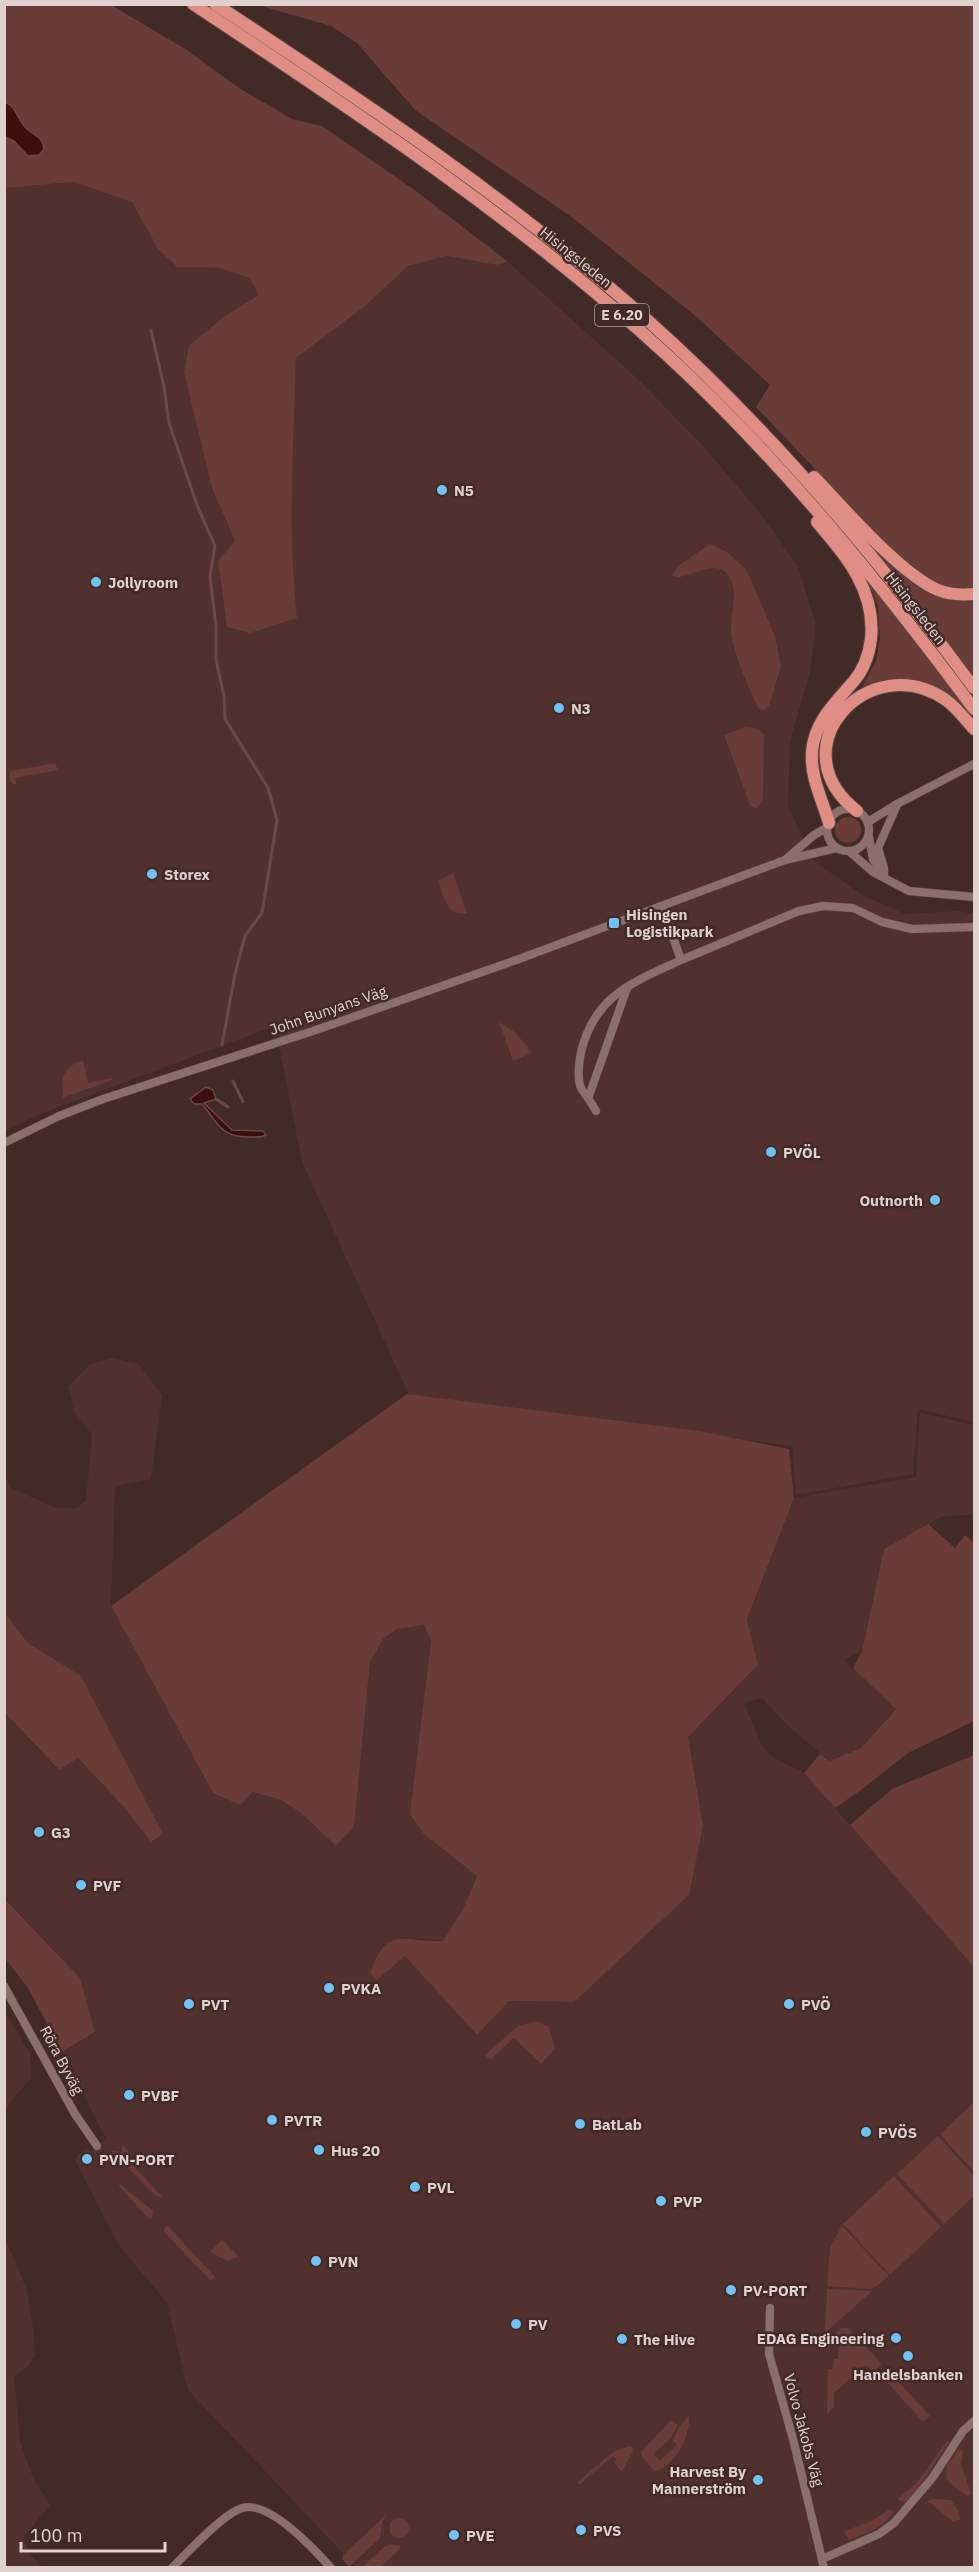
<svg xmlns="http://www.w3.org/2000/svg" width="979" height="2572" font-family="'IBM Plex Sans',sans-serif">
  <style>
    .built { fill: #50312d }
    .green { fill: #693c37 }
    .water { fill: #3b0f0c; stroke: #6c4946; stroke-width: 1.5 }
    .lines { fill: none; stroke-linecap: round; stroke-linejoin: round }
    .stream { stroke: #6c4946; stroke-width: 3 }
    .minor-casing { stroke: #5c4745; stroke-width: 9 }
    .trunk-casing { stroke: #5c4745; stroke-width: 14 }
    .minor { stroke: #8b6f6b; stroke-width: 8 }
    .trunk { stroke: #e08e83; stroke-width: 12 }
    .poi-dot { fill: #70c2f4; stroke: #422a27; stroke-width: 2 }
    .labels { text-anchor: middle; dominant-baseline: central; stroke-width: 5; stroke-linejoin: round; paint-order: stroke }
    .shield { fill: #422a27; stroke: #b19e9c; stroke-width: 1.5 }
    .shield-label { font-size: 14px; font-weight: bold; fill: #e0d0ce }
    .street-label { font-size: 15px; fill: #e0d0ce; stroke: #422a27 }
    .poi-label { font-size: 15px; font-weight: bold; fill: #e0d0ce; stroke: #422a27; text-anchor: start }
  </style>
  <rect width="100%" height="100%" fill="#422a27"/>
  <path class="built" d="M 73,182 L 133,202 L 158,249 L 177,267 L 220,268 L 249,277 L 259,295 L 229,313 L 190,344 L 212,488 L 235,541 L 297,618 L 292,576 L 291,514 L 296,358 L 364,307 L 408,266 L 446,256 L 496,265 L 507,261 L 640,381 L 704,447 L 765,519 L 798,567 L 816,625 L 810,672 L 790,741 L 788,807 L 814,861 L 864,896 L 905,914 L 958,911 L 974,914 L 974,1422 L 918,1409 L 913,1474 L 796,1495 L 792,1446 L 409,1395 L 302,1162 L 275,1026 L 40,1114 L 5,1131 L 5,188 Z
    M 112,1358 L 139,1364 L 162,1395 L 151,1479 L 115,1486 L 111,1606 L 213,1793 L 240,1804 L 253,1792 L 281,1800 L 301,1813 L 336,1846 L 354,1827 L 370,1663 L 383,1639 L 397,1629 L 424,1625 L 431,1641 L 425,1690 L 460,1861 L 477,1876 L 463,1909 L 443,1941 L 401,1937 L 377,1980 L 404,1956 L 509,2001 L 574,2002 L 703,1826 L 688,1737 L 758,1665 L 747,1619 L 794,1498 L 916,1477 L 920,1413 L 974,1425 L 974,1515 L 943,1516 L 884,1549 L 862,1651 L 844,1660 L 896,1708 L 861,1748 L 829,1761 L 787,1725 L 762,1698 L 744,1703 L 762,1746 L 772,1757 L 804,1773 L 974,1966 L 974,2567 L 356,2567 L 188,2390 L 167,2303 L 118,2244 L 75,2160 L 77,2155 L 87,2148 L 91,2151 L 106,2139 L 62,2052 L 95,2032 L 80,1978 L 5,1898 L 5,1713 L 58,1770 L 78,1758 L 123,1806 L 151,1842 L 49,1658 L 28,1643 L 5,1613 L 4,1475 L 11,1488 L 56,1508 L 77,1508 L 86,1500 L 92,1435 L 74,1411 L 68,1387 L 89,1365 Z
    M 5,2012 L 30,2053 L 31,2079 L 14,2097 L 5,2111 Z
    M 5,2238 L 27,2290 L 33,2328 L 35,2356 L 27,2367 L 14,2376 L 20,2441 L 33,2478 L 50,2505 L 24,2537 L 30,2555 L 43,2567 L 5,2567 Z"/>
  <path class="green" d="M 5,5 L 111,5 L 187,50 L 239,88 L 292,119 L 322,126 L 416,191 L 507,261 L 497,265 L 446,256 L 408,266 L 364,307 L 296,358 C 294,445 287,531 297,618 L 250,633 L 227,627 L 218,561 L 235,541 L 212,488 L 184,372 L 189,345 L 229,313 L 259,295 L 249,278 L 220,268 L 177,267 L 158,249 L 132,202 L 73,182 L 5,188 L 4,137 L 14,141 L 22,150 L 39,155 L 44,149 L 26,128 L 13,107 L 5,102 Z
    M 258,5 L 974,5 L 974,588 L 941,586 L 928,581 L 896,554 L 756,407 L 770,385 L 698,318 L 573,218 L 415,110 L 357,43 L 331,26 Z
    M 710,544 L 727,552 L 746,569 L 775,636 L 781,666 L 769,706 L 765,710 L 759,709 L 757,706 C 748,684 731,651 731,628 C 731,610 741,584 724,571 C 708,560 682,584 672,575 L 678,566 Z
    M 872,546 L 907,576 L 974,598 L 974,679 Z
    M 865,575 L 970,713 L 970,714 C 964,711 958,704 952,699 C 919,675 900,676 862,687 L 876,661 L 880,639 L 878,606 Z
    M 746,727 L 758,729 L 764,735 L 763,798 L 757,809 L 750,805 L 724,735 Z
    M 55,763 L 58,770 L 15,778 L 16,785 L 11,783 L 9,774 L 11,771 Z
    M835 830a13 13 0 1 1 26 0a13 13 0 1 1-26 0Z
    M 453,873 L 467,913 C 447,918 443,895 438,881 Z
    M 499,1022 L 516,1033 L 532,1053 L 513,1061 Z
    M 83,1060 L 88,1083 L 111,1078 L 112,1080 L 63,1098 C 61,1079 62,1067 83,1060 Z
    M 407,1394 L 699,1431 L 789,1449 L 794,1498 L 747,1619 L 758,1665 L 688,1737 L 703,1826 L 689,1895 L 574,2002 L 509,2001 L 477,2035 L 405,1956 L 377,1980 L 370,1974 C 387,1924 401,1942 443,1941 L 463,1909 L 477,1876 L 423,1833 L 410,1814 L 431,1641 L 424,1625 L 397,1629 L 383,1639 L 370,1663 L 354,1827 L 336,1846 L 301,1813 L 281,1800 L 253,1792 L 240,1805 L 213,1793 L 111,1606 Z
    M 928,1524 L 955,1548 L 965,1535 L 974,1543 L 974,1721 L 908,1753 L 861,1790 L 835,1808 L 804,1773 L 820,1754 L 829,1761 L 861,1748 L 896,1709 L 853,1668 L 862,1651 L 884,1549 Z
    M 5,1613 L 28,1643 L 81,1676 L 163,1834 L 151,1842 L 123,1806 L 78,1758 L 59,1770 L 5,1713 Z
    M 974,1755 L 974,1967 L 850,1825 L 892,1789 Z
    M 4,1898 L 80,1978 L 95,2032 L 62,2052 L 28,1988 L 5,1958 Z
    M 537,2021 L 549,2027 L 555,2049 L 541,2064 L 514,2038 L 490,2060 L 485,2055 L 518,2026 Z
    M 974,2102 L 974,2172 L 940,2134 Z
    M 938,2136 L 974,2176 L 974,2196 L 944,2224 L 897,2174 Z
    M 123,2145 L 132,2155 L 128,2160 L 163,2198 L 155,2195 L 111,2151 L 121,2152 Z
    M 894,2176 L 941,2227 L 890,2275 L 843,2224 Z
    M 120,2184 L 153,2211 L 152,2219 L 148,2218 L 119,2186 Z
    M 168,2226 L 215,2277 L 211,2281 L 164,2232 L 165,2227 Z
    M 842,2226 L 889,2276 L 877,2286 L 870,2289 L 827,2286 L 830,2247 Z
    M 222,2240 L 239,2257 L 227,2261 L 210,2252 Z
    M 827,2289 L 871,2291 L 872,2291 L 825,2333 Z
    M 841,2328 L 848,2328 L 882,2364 L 873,2372 L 866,2365 L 834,2393 L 834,2407 L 827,2414 L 828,2369 L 833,2369 L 834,2359 L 838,2359 L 839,2340 L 829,2339 Z
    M 891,2378 L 895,2378 L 930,2416 L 923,2422 L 887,2382 Z
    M 689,2416 C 691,2436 675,2467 654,2471 L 642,2457 L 641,2452 L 671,2420 L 678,2425 L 671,2438 L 654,2454 L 660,2461 L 677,2445 L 673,2440 L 679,2427 Z
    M 947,2441 L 949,2442 L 912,2497 L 906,2502 L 900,2501 L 898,2499 L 918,2481 Z
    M 629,2446 L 632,2447 L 633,2451 L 623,2470 L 620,2470 L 614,2462 L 617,2460 L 613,2456 L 579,2485 L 577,2482 L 613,2452 Z
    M 959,2449 L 963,2451 L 961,2464 L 971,2494 L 967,2496 L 951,2484 L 946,2478 L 947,2465 Z
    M 931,2499 L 951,2500 L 958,2510 L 960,2519 L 953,2522 L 930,2503 L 924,2504 Z
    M 890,2509 L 893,2512 C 885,2528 864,2534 849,2540 L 844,2531 L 870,2522 Z
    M 387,2514 L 382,2522 L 380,2538 L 349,2567 L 342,2559 L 343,2555 Z
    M389 2528a10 10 0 1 1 20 0a10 10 0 1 1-20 0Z
    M 392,2544 L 400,2546 L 401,2548 L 381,2567 L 362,2567 L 384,2547 Z"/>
  <path class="water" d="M 5,102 C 17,107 17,119 26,128 C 34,136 43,136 44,149 L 39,155 L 28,156 L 14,141 L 5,137 Z
    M 206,1087 L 213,1090 L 216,1099 L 204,1103 L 232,1130 L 263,1131 L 266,1135 C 261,1138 254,1137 247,1137 C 220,1137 217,1121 202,1104 L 194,1104 L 190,1099 Z"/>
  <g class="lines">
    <path class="stream" d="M 151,330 L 164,387 L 169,423 L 197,505 L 215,546 L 210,576 L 216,626 L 216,660 L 224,696 L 225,719 L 268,788 L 277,820 L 262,913 L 245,936 L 235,974 L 222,1045
      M 233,1081 L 243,1102
      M 216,1099 L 228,1107"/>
    <g class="minor-casing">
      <path id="minor" d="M827 830a21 21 0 1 1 42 0a21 21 0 1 1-42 0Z
        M 868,822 L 897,804 L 974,764
        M 869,837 L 873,859 L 883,875
        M 849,851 L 873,872 L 909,891 L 974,897
        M 785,860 L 814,835 L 828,827
        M 884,877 L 884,868 L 878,848 L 897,805
        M 681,960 L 799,911 L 823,906 L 853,908 L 882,922 L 912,929 L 974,927
        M 589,1096 L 627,988
        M 596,1111 C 592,1103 586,1096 581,1088 C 577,1079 579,1061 581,1052 C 595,995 632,983 681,960 L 662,906
        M 4,1143 L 59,1116 L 103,1099 L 313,1031 L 519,959 L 785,860 L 837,848
        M 4,1986 L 75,2114 L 97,2146
        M 770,2308 L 769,2354 L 793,2439 L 824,2568
        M 822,2559 L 879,2534 L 894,2523 L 933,2477 L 963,2431 L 974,2421
        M 172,2568 C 188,2552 223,2514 242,2508 C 269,2500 314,2549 331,2568"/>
    </g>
    <g class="trunk-casing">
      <path id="trunk" d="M 193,4 C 358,113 522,222 668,356 C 783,462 881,584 974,709
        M 215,4 C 364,102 511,200 645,318 C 769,428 876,555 974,688
        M 814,477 C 843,507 901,575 938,590 C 950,595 962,595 974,594
        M 817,522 C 846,556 876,590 871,639 C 869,655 864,669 854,681 C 835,703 815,721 812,751 C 810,777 822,799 829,823
        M 857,811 C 776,748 869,647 946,700 C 957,708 965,719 974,729"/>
    </g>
    <use href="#minor" class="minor"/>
    <use href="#trunk" class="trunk"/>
  </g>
  <g class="poi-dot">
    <circle cx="442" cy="490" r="6"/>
    <circle cx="96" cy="582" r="6"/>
    <circle cx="559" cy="708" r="6"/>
    <circle cx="152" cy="874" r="6"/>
    <rect x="608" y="917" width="12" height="12" rx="3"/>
    <circle cx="771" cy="1152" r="6"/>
    <circle cx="935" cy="1200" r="6"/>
    <circle cx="39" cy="1832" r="6"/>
    <circle cx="81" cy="1885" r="6"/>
    <circle cx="329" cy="1988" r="6"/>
    <circle cx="189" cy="2004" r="6"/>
    <circle cx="789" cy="2004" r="6"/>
    <circle cx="129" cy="2095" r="6"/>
    <circle cx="272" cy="2120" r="6"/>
    <circle cx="580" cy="2124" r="6"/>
    <circle cx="866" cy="2132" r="6"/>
    <circle cx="319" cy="2150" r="6"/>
    <circle cx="87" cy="2159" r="6"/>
    <circle cx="415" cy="2187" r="6"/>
    <circle cx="661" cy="2201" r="6"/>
    <circle cx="316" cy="2261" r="6"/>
    <circle cx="731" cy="2290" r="6"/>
    <circle cx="516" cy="2324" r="6"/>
    <circle cx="896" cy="2338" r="6"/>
    <circle cx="622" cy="2339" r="6"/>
    <circle cx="908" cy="2356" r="6"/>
    <circle cx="758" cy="2480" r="6"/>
    <circle cx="581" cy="2530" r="6"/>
    <circle cx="454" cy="2535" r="6"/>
  </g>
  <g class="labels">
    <rect class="shield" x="595" y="304" width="54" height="22" rx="4.5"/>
    <g class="shield-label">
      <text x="622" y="315">E 6.20</text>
    </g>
    <g class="street-label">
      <text transform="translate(576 257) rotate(39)">Hisingsleden</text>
      <text transform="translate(916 608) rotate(52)">Hisingsleden</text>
      <text transform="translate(328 1010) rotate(-19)">John Bunyans Väg</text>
      <text transform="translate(62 2060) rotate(62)">Röra Byväg</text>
      <text transform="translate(804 2430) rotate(75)">Volvo Jakobs Väg</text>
    </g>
    <g class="poi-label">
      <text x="454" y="490">N5</text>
      <text x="108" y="582">Jollyroom</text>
      <text x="571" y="708">N3</text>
      <text x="164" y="874">Storex</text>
      <text x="626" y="914">Hisingen<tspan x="626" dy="17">Logistikpark</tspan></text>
      <text x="783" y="1152">PVÖL</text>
      <text x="923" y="1200" text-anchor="end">Outnorth</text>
      <text x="51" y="1832">G3</text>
      <text x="93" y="1885">PVF</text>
      <text x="341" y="1988">PVKA</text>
      <text x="201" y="2004">PVT</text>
      <text x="801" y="2004">PVÖ</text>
      <text x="141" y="2095">PVBF</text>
      <text x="284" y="2120">PVTR</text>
      <text x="592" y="2124">BatLab</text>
      <text x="878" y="2132">PVÖS</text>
      <text x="331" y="2150">Hus 20</text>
      <text x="99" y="2159">PVN-PORT</text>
      <text x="427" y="2187">PVL</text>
      <text x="673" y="2201">PVP</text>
      <text x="328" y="2261">PVN</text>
      <text x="743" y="2290">PV-PORT</text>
      <text x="528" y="2324">PV</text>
      <text x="884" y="2338" text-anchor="end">EDAG Engineering</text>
      <text x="634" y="2339">The Hive</text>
      <text x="908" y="2374" text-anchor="middle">Handelsbanken</text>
      <text x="746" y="2471" text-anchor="end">Harvest By<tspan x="746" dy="17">Mannerström</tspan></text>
      <text x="593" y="2530">PVS</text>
      <text x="466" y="2535">PVE</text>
    </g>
  </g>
  <rect width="979" height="2572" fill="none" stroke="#e0d0ce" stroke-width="12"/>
  <path d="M21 2542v9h144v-9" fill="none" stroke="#e0d0ce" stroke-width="3"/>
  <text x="30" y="2542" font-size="18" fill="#e0d0ce" stroke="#422a27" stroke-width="4.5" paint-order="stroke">100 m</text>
</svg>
